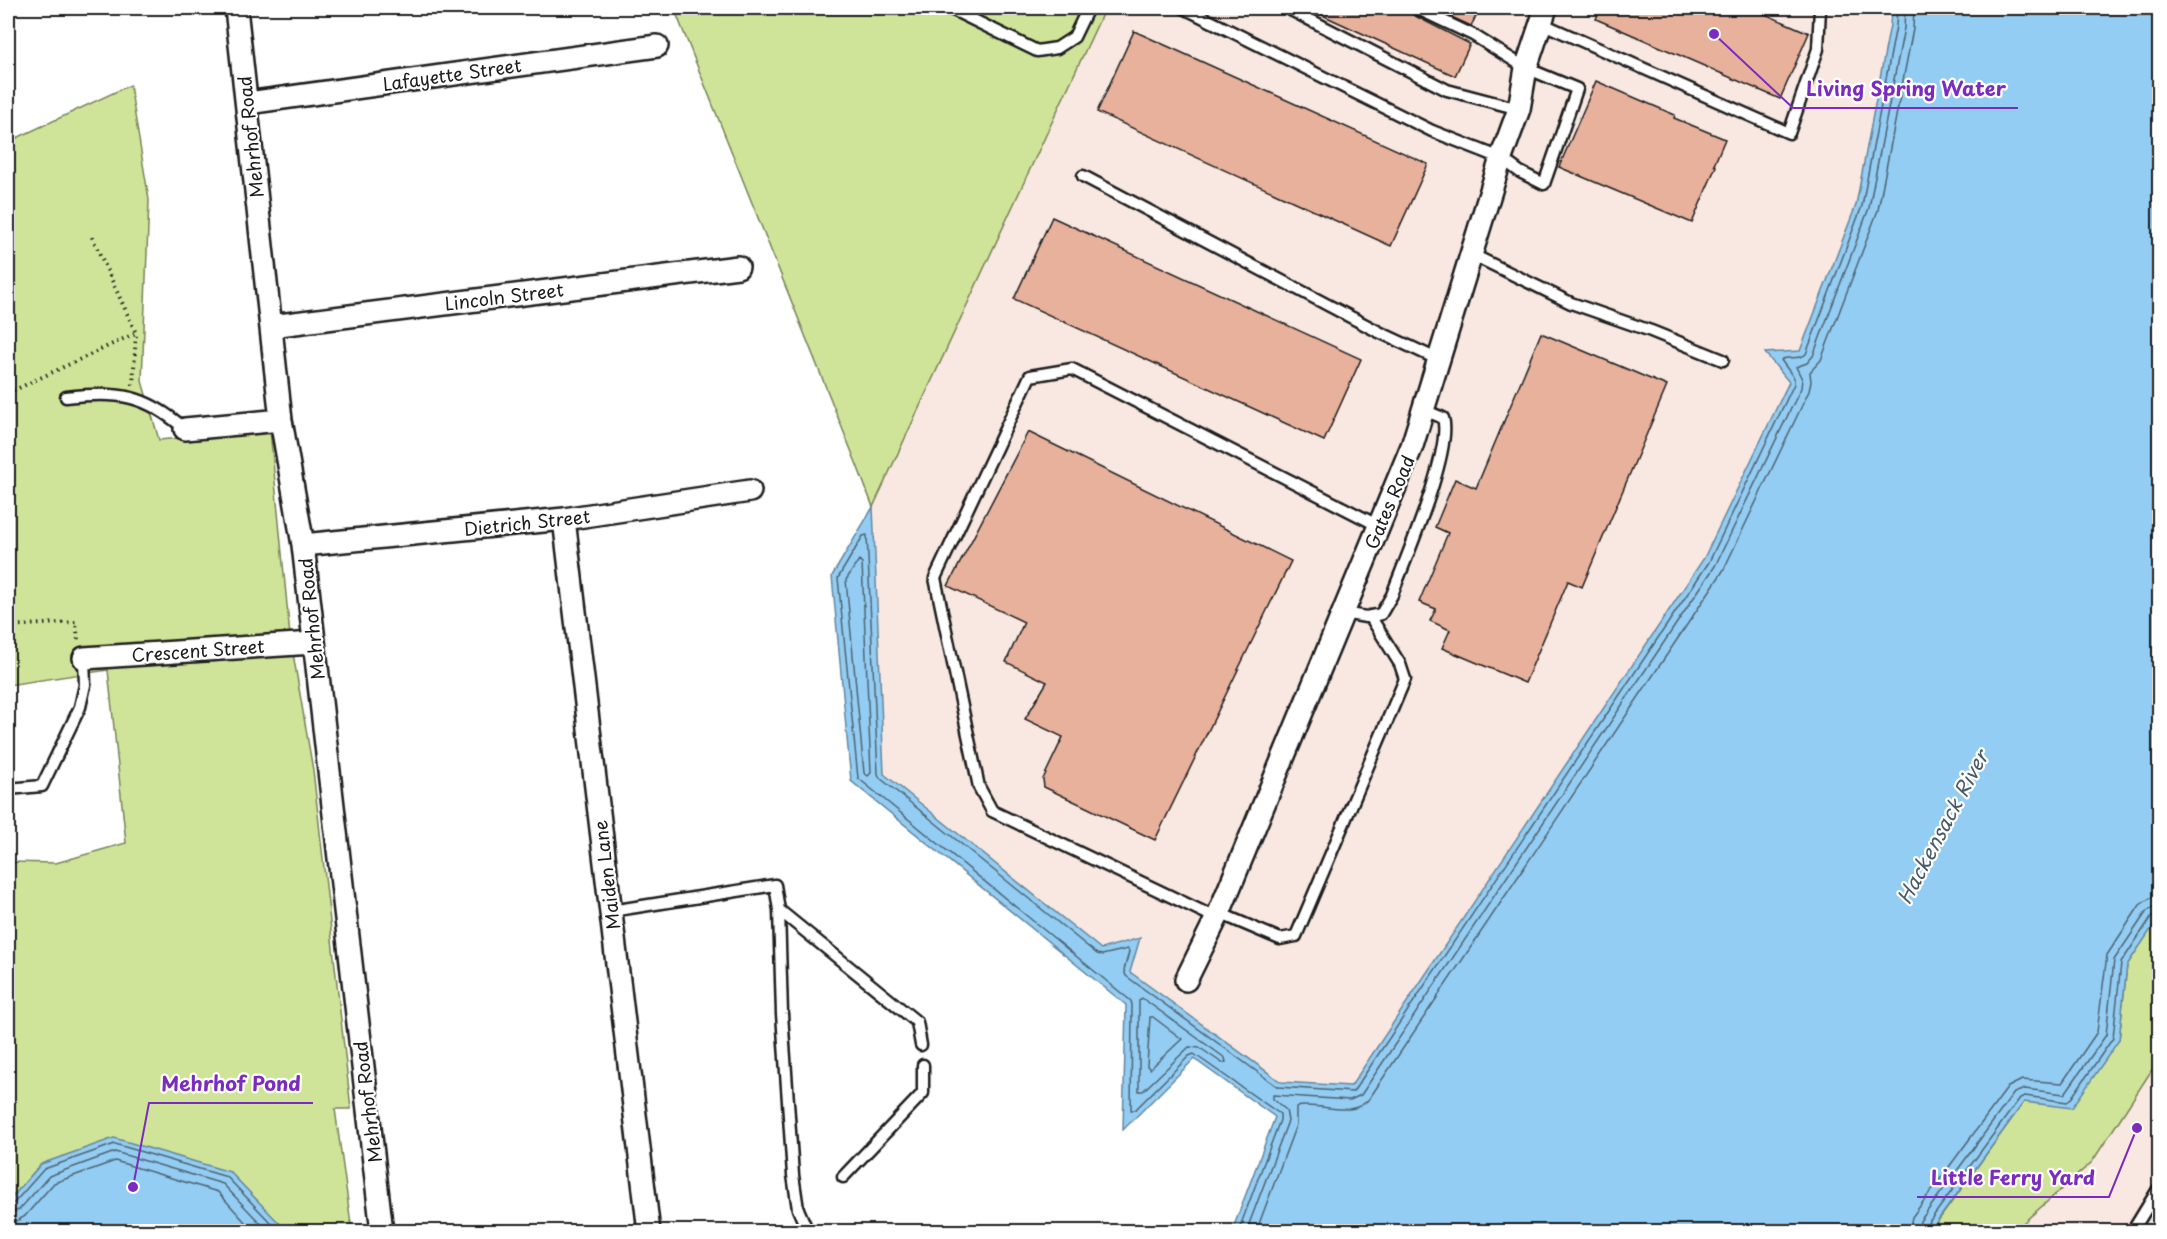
<svg xmlns="http://www.w3.org/2000/svg" width="2167" height="1239" font-family="'Playpen Sans',sans-serif">
  <style>
    .built { fill: #f8e8e1 }
    .green { fill: #d0e499; stroke: #76805a; stroke-width: 1.5 }
    .water { fill: #94cdf3; stroke: #64869d; stroke-width: 1.5 }
    .lines { fill: none; stroke-linecap: round; stroke-linejoin: round }
    .shore { stroke: #4c6372; stroke-width: 1.5 }
    .building { fill: #e7b19c; stroke: #1c1c1c; stroke-width: 1.5 }
    .lane-casing { stroke: #1c1c1c; stroke-width: 15 }
    .street-casing { stroke: #1c1c1c; stroke-width: 26 }
    .path { stroke: #1c1c1c; stroke-width: 4; stroke-dasharray: 1.5 4.5; stroke-linecap: butt }
    .lane { stroke: #fff; stroke-width: 10 }
    .street { stroke: #fff; stroke-width: 21 }
    .labels { text-anchor: middle; dominant-baseline: central; stroke-width: 4.5; stroke-linejoin: round; paint-order: stroke }
    .street-label { font-size: 18px; fill: #1c1c1c; stroke: #fff }
    .water-label { font-size: 20px; font-style: italic; fill: #465a67; stroke: #fff }
    .leader { fill: none; stroke: #7b2cbf; stroke-width: 2 }
    .callout-dot { fill: #7b2cbf; stroke: #fff; stroke-width: 2 }
    .callout-label { font-size: 20px; text-anchor: middle; font-weight: bold; fill: #7b2cbf; stroke: #fff; stroke-width: 4.5; stroke-linejoin: round; paint-order: stroke }
  </style>
  <rect width="100%" height="100%" fill="#fff"/>
  <filter id="ink" filterUnits="userSpaceOnUse"><feTurbulence type="fractalNoise" baseFrequency=".0167" numOctaves="2"/><feDisplacementMap in="SourceGraphic" scale="12" xChannelSelector="R" yChannelSelector="G"/><feConvolveMatrix kernelMatrix="1 2 1 2 8 2 1 2 1" color-interpolation-filters="sRGB"/></filter>
  <g filter="url(#ink)">
    <path class="built" d="M 1105,8 L 1885,8 L 1890,25 L 1856,205 L 1789,382 L 1704,558 L 1351,1086 L 1281,1082 L 1129,972 L 884,774 L 873,507 Z
      M 2159,1059 L 2159,1231 L 2014,1232 L 2092,1162 Z"/>
    <path class="green" d="M 674,8 L 1105,8 L 873,507 L 857,465 Z
      M 130,85 L 149,200 L 142,381 L 159,440 L 270,430 L 290,636 L 313,770 L 351,1109 L 335,1109 L 352,1231 L 275,1231 L 280,1224 L 41,1164 L 8,1202 L 8,862 L 56,863 L 126,843 L 108,670 L 8,685 L 8,142 Z
      M 2159,916 L 2159,1059 L 2092,1162 L 2014,1231 L 1930,1232 L 2024,1102 L 2119,1040 L 2127,965 Z"/>
    <path class="water" d="M 1891,8 L 2159,8 L 2160,916 L 2127,965 L 2119,1040 L 2072,1108 L 2024,1102 L 1930,1231 L 1232,1231 L 1275,1117 L 1194,1059 L 1123,1130 L 1126,1005 L 851,781 L 832,576 L 873,507 L 884,774 L 1101,949 L 1140,938 L 1130,972 L 1281,1082 L 1351,1086 L 1704,558 L 1789,382 L 1765,353 L 1800,351 L 1856,205 L 1890,25 Z
      M 114,1138 L 230,1172 L 281,1225 L 275,1232 L 8,1231 L 8,1202 L 41,1164 Z"/>
    <g class="lines">
      <path class="shore" d="M 859,560 L 862,563 L 871,773 L 868,776 L 864,773 L 846,580 Z
        M 1142,998 L 1225,1058 L 1226,1062 L 1222,1063 L 1200,1048 L 1189,1047 L 1143,1091 L 1139,1091 L 1139,1001 Z
        M 1150,1017 L 1153,1017 L 1182,1039 L 1150,1069 L 1147,1066 Z
        M 8,1206 L 14,1203 L 44,1169 L 115,1144 L 227,1177 L 271,1223 L 271,1232
        M 8,1213 L 19,1210 L 49,1176 L 115,1152 L 223,1184 L 263,1226 L 263,1232
        M 8,1222 L 17,1221 L 25,1216 L 54,1183 L 115,1161 L 218,1192 L 254,1232
        M 1238,1232 L 1280,1120 L 1280,1114 L 1194,1054 L 1189,1056 L 1135,1110 L 1131,1110 L 1132,1005 L 1131,1001 L 858,778 L 838,578 L 863,536 L 867,535 L 878,774 L 880,778 L 1097,954 L 1102,955 L 1128,949 L 1129,952 L 1124,970 L 1126,976 L 1278,1087 L 1353,1092 L 1709,562 L 1794,384 L 1794,378 L 1781,360 C 1788,355 1799,361 1806,354 L 1862,206 L 1896,26 L 1897,8
        M 1246,1232 L 1288,1121 L 1286,1110 L 1273,1099 L 1273,1095 L 1350,1100 L 1361,1095 L 1715,566 L 1801,388 L 1802,379 L 1796,367 L 1807,363 L 1813,356 L 1869,208 L 1904,28 L 1905,8
        M 1256,1232 L 1296,1125 L 1296,1107 C 1319,1101 1351,1120 1369,1099 L 1723,571 L 1809,391 L 1811,382 L 1810,372 L 1821,360 L 1878,210 L 1913,29 L 1914,8
        M 1909,1232 L 1912,1217 L 2008,1087 L 2022,1080 L 2062,1083 L 2097,1032 L 2107,955 L 2140,905 L 2150,898 L 2160,897
        M 1918,1232 L 1920,1221 L 2014,1093 L 2025,1089 L 2064,1094 L 2066,1092 L 2106,1035 L 2114,960 L 2147,911 L 2153,907 L 2160,906
        M 1925,1232 L 1926,1226 L 2020,1098 L 2025,1096 L 2067,1102 L 2070,1100 L 2113,1038 L 2121,963 L 2152,916 L 2160,914"/>
    </g>
    <path class="building" d="M 1307,8 L 1409,8 L 1413,15 L 1470,44 L 1455,76 Z
      M 1432,8 L 1480,8 L 1471,26 Z
      M 1601,8 L 1751,8 L 1809,33 L 1780,99 L 1596,19 Z
      M 1134,31 L 1428,164 L 1391,246 L 1097,112 Z
      M 1596,81 L 1675,115 L 1674,118 L 1725,139 L 1714,165 L 1716,166 L 1692,223 L 1559,167 Z
      M 1052,217 L 1361,359 L 1324,441 L 1014,299 Z
      M 1541,333 L 1667,386 L 1582,587 L 1568,581 L 1525,683 L 1442,648 L 1450,630 L 1430,621 L 1436,609 L 1419,602 L 1448,533 L 1435,527 L 1455,479 L 1476,488 Z
      M 1028,432 L 1291,561 L 1155,840 L 1044,787 L 1043,779 L 1063,737 L 1025,719 L 1047,682 L 1006,662 L 1024,622 L 948,586 Z"/>
    <g class="lines">
      <g class="lane-casing">
        <path id="lane" d="M 949,8 L 1037,51 L 1057,48 L 1074,37 L 1088,8
          M 1184,8 L 1432,131 L 1501,158 L 1520,172 L 1544,184 L 1577,89 L 1526,68 L 1473,35 L 1416,8
          M 1287,8 L 1447,90 L 1519,109
          M 1541,23 L 1789,133 L 1818,49 L 1820,8
          M 1083,176 L 1379,332 L 1439,360
          M 1471,254 L 1571,303 L 1651,331 L 1723,360
          M 66,397 C 118,391 145,394 185,429
          M 1343,613 L 1366,617 L 1381,614 L 1392,595 C 1405,560 1453,450 1443,418 L 1424,410
          M 8,789 L 42,786 L 80,707 L 85,685 L 84,658
          M 779,910 L 917,1022 L 921,1045
          M 611,911 L 775,885 L 779,910 L 782,1014 L 793,1175 L 798,1209 L 808,1232
          M 1219,913 L 1280,939 L 1296,936 L 1405,679 L 1400,664 L 1370,616
          M 1216,918 L 992,811 L 979,787 L 935,578 L 1030,376 L 1072,369 L 1379,526
          M 843,1177 L 923,1093 L 923,1065
          M 2132,1232 L 2157,1191 L 2160,1192"/>
      </g>
      <g class="street-casing">
        <path id="street" d="M 236,8 L 281,420 L 303,545 L 382,1232
          M 247,103 L 657,46
          M 271,326 L 738,267
          M 185,429 L 281,420
          M 564,519 L 649,1232
          M 303,545 L 564,519 L 750,491
          M 84,658 L 313,643
          M 1186,980 L 1219,913 L 1412,446 L 1501,158 L 1519,109 L 1526,68 L 1546,8"/>
      </g>
      <path class="path" d="M 92,237 L 136,333
        M 8,393 L 136,333 L 133,386
        M 8,626 L 76,622 L 78,640"/>
      <use href="#lane" class="lane"/>
      <use href="#street" class="street"/>
    </g>
  </g>
  <g class="labels">
    <g class="street-label">
      <text transform="translate(452 74) rotate(-8)">Lafayette Street</text>
      <text transform="translate(250 137) rotate(-96)">Mehrhof Road</text>
      <text transform="translate(504 296) rotate(-7)">Lincoln Street</text>
      <text transform="translate(1389 502) rotate(-67)">Gates Road</text>
      <text transform="translate(527 522) rotate(-6)">Dietrich Street</text>
      <text transform="translate(311 619) rotate(-96)">Mehrhof Road</text>
      <text transform="translate(198 650) rotate(-4)">Crescent Street</text>
      <text transform="translate(606 875) rotate(-97)">Maiden Lane</text>
      <text transform="translate(367 1102) rotate(-97)">Mehrhof Road</text>
    </g>
    <g class="water-label">
      <text transform="translate(1942 827) rotate(-62)">Hackensack River</text>
    </g>
  </g>
  <path class="leader" d="M1714 34L1793 108H2018M133 1187L149 1103H313M2137 1128L2109 1197H1917"/>
  <g class="callout-dot">
    <circle cx="1714" cy="34" r="6"/>
    <circle cx="133" cy="1187" r="6"/>
    <circle cx="2137" cy="1128" r="6"/>
  </g>
  <g class="callout-label">
    <text x="1906" y="96">Living Spring Water</text>
    <text x="231" y="1091">Mehrhof Pond</text>
    <text x="2013" y="1185">Little Ferry Yard</text>
  </g>
  <rect width="2167" height="1239" fill="none" stroke="#fff" stroke-width="30"/>
  <rect x="15" y="15" width="2137" height="1209" fill="none" stroke="#1c1c1c" stroke-width="2" filter="url(#ink)"/>
</svg>
